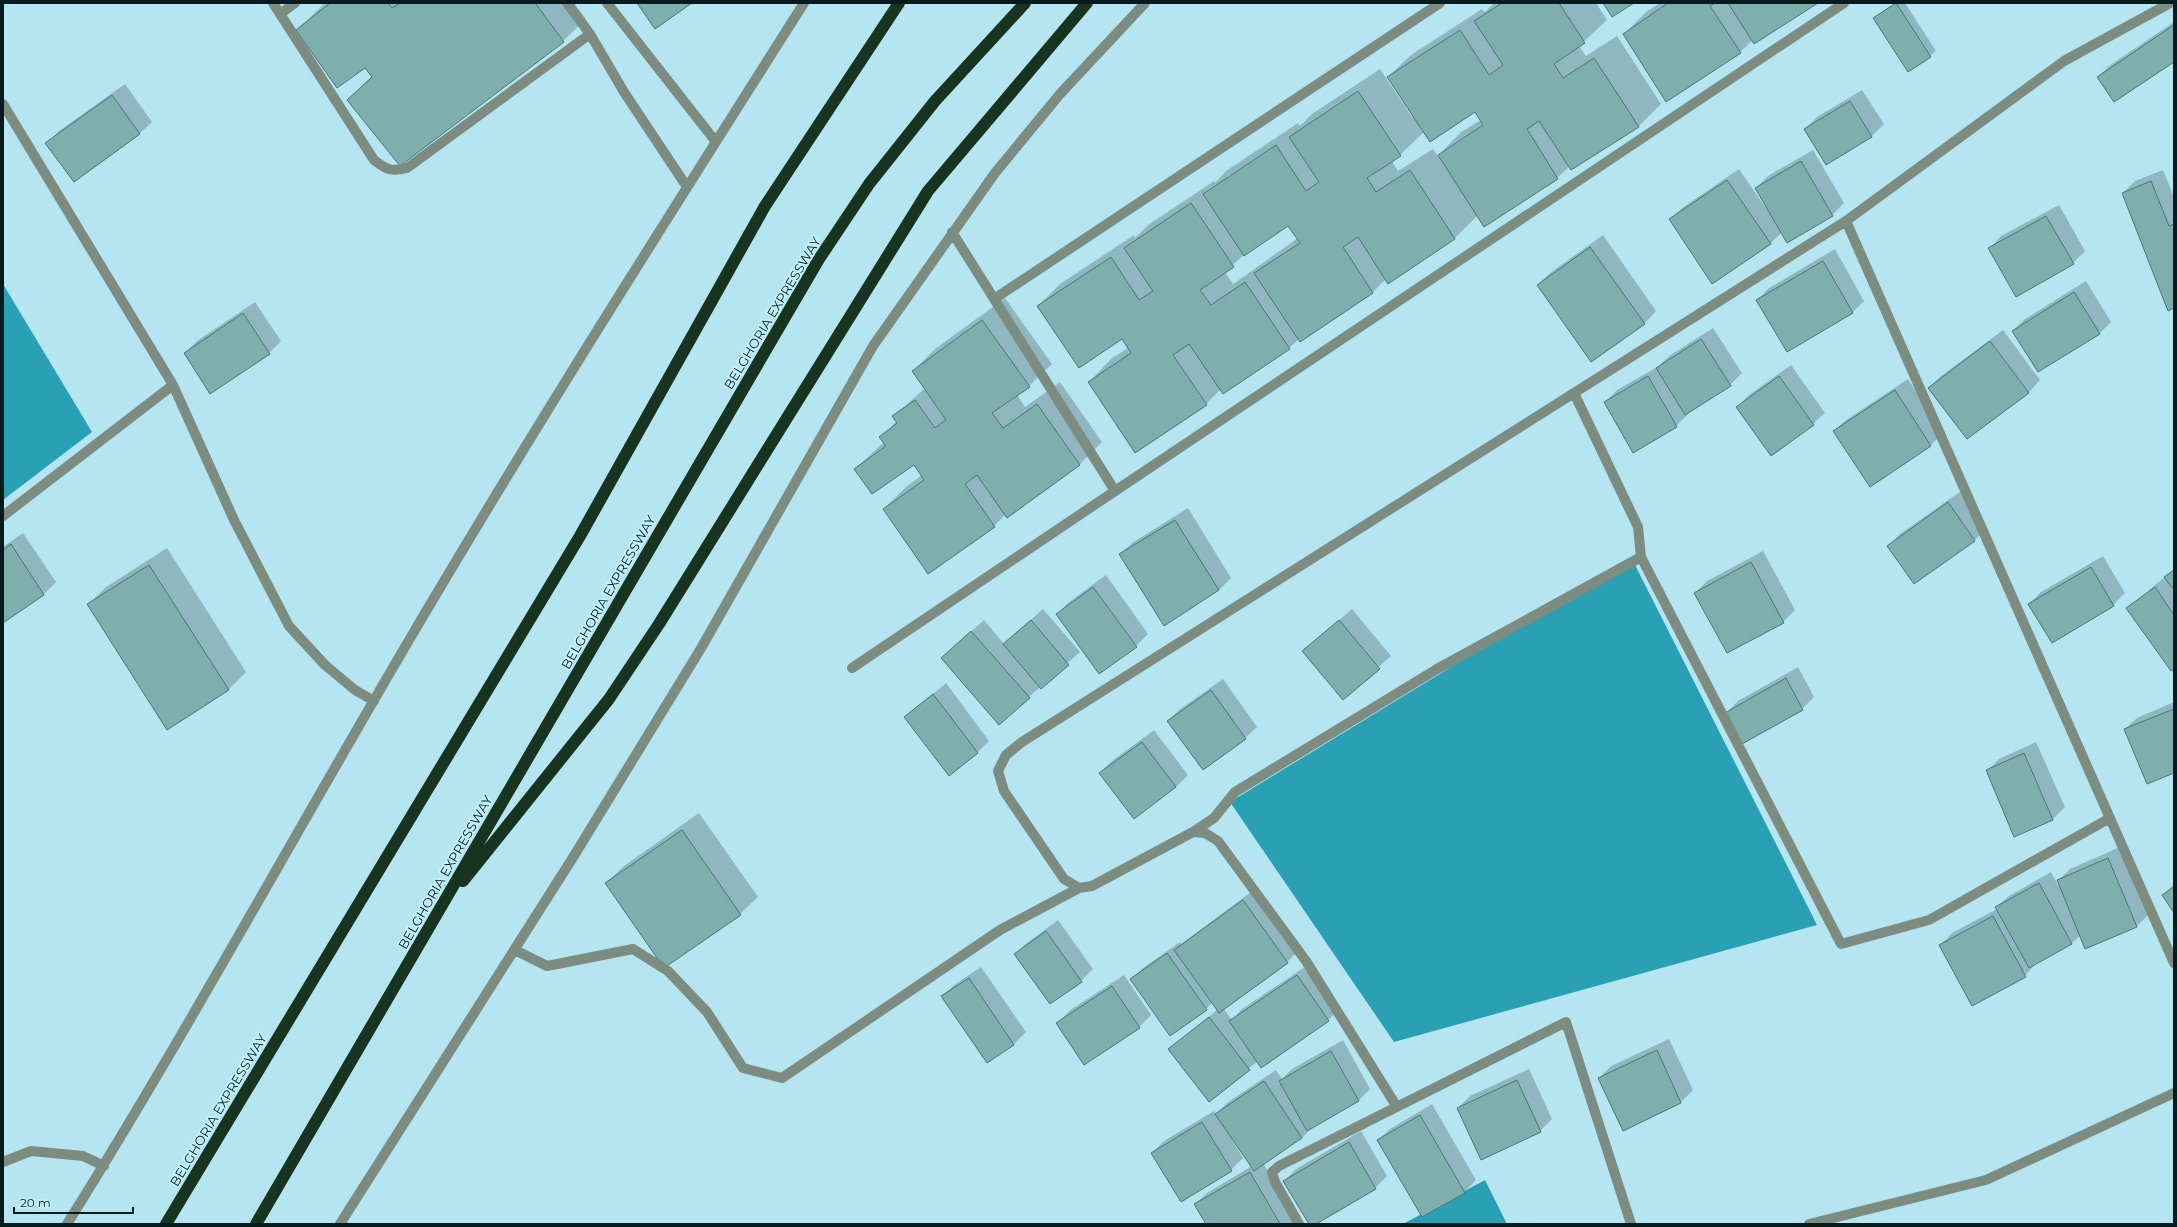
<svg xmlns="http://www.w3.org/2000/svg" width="2177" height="1227" font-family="Montserrat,sans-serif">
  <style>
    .water { fill: #2aa0b5 }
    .shadow { fill: #0003; fill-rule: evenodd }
    .building { fill: #7eafad; stroke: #477775 }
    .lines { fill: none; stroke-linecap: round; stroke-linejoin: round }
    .minor { stroke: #7d8c81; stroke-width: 10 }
    .highway { stroke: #163420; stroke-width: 12 }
    .labels { text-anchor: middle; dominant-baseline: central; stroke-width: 3.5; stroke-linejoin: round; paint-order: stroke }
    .street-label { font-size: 13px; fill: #071a1e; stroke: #c2f3fd }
  </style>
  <rect width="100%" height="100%" fill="#b5e5f0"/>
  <path class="water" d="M 3,284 L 92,432 L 3,500 Z
    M 1631,557 L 1817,925 L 1394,1042 L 1230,802 Z
    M 1485,1180 L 1507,1224 L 1403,1224 Z"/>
  <path class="shadow" d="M 325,3 L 574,3 L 586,19 L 563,41 L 400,164 L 348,100 L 372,76 L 365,67 L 297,30 Z
    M 1494,3 L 1596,3 L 1607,20 L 1579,46 L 1586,56 L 1617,36 L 1661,104 L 1639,126 L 1572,169 L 1570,166 L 1557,178 L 1478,215 L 1454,239 L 1386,279 L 1373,292 L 1300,340 L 1299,339 L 1289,348 L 1221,389 L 1206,404 L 1136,452 L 1089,382 L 1111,359 L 1128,348 L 1122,338 L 1038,306 L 1060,284 L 1134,235 L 1135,238 L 1148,225 L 1214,181 L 1215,183 L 1226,171 L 1298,123 L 1300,126 L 1312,114 L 1380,69 L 1412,117 L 1414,116 L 1388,77 L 1411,55 L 1482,9 L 1485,12 ZM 1475,111 L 1481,120 L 1461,132 L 1438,156 L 1433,149 L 1398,171 L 1392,161 L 1400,155 L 1424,132 ZM 1289,225 L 1298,238 L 1233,284 L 1225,272 L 1246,253 Z
    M 1660,3 L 1816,3 L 1753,40 L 1740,52 L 1624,34 L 1646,12 Z
    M 1895,3 L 1905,3 L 1936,51 L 1930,56 L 1874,18 Z
    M 2174,22 L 2174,61 L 2098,77 L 2110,65 Z
    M 125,84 L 152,122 L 140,133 L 74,181 L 47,143 L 59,131 Z
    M 1862,90 L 1884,124 L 1872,136 L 1827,163 L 1805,129 L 1817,117 Z
    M 1813,150 L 1844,203 L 1832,215 L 1782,232 L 1770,244 L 1670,220 L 1682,208 L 1739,169 L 1765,207 L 1766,206 L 1756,188 L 1768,176 Z
    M 2163,170 L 2174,197 L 2174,307 L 2123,193 L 2135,181 Z
    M 2059,205 L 2085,251 L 2073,263 L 1990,248 L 2001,236 Z
    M 1603,235 L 1656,311 L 1645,323 L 1592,361 L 1538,285 L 1550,273 Z
    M 1835,249 L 1864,301 L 1852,313 L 1757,300 L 1769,288 Z
    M 2086,281 L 2111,322 L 2099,334 L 2013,331 L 2025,319 Z
    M 1005,298 L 1052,364 L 1029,386 L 1017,395 L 1025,407 L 1060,382 L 1102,442 L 1080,464 L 1008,516 L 1006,514 L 994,526 L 884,509 L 906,487 L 922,475 L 914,463 L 855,469 L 884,442 L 881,437 L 897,421 L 893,417 L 925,388 L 913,371 L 935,349 Z
    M 255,302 L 281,341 L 269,353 L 185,353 L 197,341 Z
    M 1713,328 L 1742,373 L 1730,385 L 1687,413 L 1688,414 L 1676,426 L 1605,402 L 1617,390 L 1659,366 L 1669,356 Z
    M 2003,330 L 2040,380 L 2029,392 L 1967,438 L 1929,388 L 1941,376 Z
    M 1791,365 L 1825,413 L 1813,424 L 1737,407 L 1749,395 Z
    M 1908,379 L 1943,433 L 1931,445 L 1870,486 L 1834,431 L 1846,420 Z
    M 1961,491 L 1987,528 L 1975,540 L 1914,583 L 1888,546 L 1900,534 Z
    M 1188,508 L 1231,578 L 1219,590 L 1164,624 L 1120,554 L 1132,543 Z
    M 23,533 L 56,582 L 44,594 L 3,621 L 3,547 Z
    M 167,548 L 246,672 L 228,690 L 89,604 L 106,587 Z
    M 1763,551 L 1795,610 L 1783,622 L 1695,593 L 1707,581 Z
    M 2103,556 L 2125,593 L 2113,605 L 2029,604 L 2041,592 Z
    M 2174,569 L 2174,668 L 2128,608 Z
    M 1106,575 L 1148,634 L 1136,646 L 1057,614 L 1069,602 Z
    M 1043,609 L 1080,652 L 1029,697 L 942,658 L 984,620 L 1004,644 Z
    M 1352,609 L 1391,656 L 1343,699 L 1303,651 Z
    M 1798,667 L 1814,697 L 1802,709 L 1726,713 L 1738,701 Z
    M 1223,679 L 1257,727 L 1245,738 L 1168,721 L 1180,709 Z
    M 946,683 L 989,741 L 977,753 L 905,718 Z
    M 2174,702 L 2174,772 L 2125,729 L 2137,718 Z
    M 1154,730 L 1188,775 L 1176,787 L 1134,818 L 1100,773 L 1112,761 Z
    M 2036,742 L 2065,807 L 2053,819 L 2014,835 L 1987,771 L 1999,759 Z
    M 699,813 L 758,897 L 740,914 L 606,883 L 624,866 Z
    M 2120,847 L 2149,914 L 2137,926 L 2086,948 L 2081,935 L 2072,943 L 2036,963 L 2025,976 L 1941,945 L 1952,933 L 1997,909 L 1997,907 L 2009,896 L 2051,872 L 2059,887 L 2058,881 L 2070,869 Z
    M 2174,884 L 2174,911 L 2163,895 Z
    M 1255,889 L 1299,950 L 1287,962 L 1223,1008 L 1232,1020 L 1242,1009 L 1309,964 L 1340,1009 L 1328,1020 L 1258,1061 L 1209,1100 L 1170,1050 L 1218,1009 L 1213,1002 L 1206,1009 L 1131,979 L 1143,968 L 1180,942 L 1181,944 Z
    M 1058,920 L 1093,969 L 1081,981 L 1050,1003 L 1015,954 L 1027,943 Z
    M 981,967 L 1026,1032 L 1014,1044 L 987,1061 L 942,997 L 954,985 Z
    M 1124,975 L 1151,1015 L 1139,1027 L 1058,1023 L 1069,1011 Z
    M 1669,1039 L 1693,1090 L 1681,1102 L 1623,1129 L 1599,1078 L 1611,1066 Z
    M 1343,1040 L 1370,1089 L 1358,1101 L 1313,1126 L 1302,1138 L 1263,1163 L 1299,1224 L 1207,1224 L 1195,1205 L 1207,1193 L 1252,1166 L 1233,1139 L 1232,1140 L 1243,1158 L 1231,1170 L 1152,1153 L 1164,1141 L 1214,1111 L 1216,1114 L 1228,1102 L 1276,1070 L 1282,1079 L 1292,1069 Z
    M 1529,1069 L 1552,1119 L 1540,1131 L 1458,1108 L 1470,1096 Z
    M 1432,1104 L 1476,1180 L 1464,1192 L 1378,1140 L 1390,1129 Z
    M 1361,1131 L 1387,1176 L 1375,1188 L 1314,1224 L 1310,1224 L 1284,1181 L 1296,1169 Z"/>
  <path class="building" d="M 330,3 L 388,3 L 392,8 L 400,3 L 535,3 L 564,42 L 400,166 L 347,100 L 372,77 L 365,68 L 337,88 L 296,30 Z
    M 637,3 L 692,3 L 655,29 Z
    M 1502,3 L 1559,3 L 1585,43 L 1554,64 L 1563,78 L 1594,58 L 1639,127 L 1571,170 L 1539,121 L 1527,129 L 1558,179 L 1484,227 L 1438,155 L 1483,125 L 1475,112 L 1430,142 L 1387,77 L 1460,30 L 1489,75 L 1503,65 L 1474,21 Z
    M 1603,3 L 1634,3 L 1612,17 Z
    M 1668,3 L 1715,3 L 1710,6 L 1741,53 L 1666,102 L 1623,34 Z
    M 1728,3 L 1818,3 L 1754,44 Z
    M 1896,3 L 1931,57 L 1908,72 L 1873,18 Z
    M 2174,25 L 2174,62 L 2114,102 L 2097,77 Z
    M 1358,91 L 1401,156 L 1367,178 L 1376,192 L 1410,170 L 1455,239 L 1388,284 L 1358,237 L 1343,247 L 1373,293 L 1300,342 L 1254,273 L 1300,243 L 1288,226 L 1244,256 L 1203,194 L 1276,145 L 1306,191 L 1319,182 L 1289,137 Z
    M 112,95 L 140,134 L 74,182 L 45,143 Z
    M 1850,101 L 1872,137 L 1826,165 L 1804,129 Z
    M 1801,161 L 1833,216 L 1787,243 L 1755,188 Z
    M 1727,180 L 1771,244 L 1712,284 L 1669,219 Z
    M 2151,181 L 2169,226 L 2174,224 L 2174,308 L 2168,311 L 2122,193 Z
    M 1191,203 L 1234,267 L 1200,290 L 1211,305 L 1245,282 L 1290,349 L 1223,394 L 1189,344 L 1173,355 L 1207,405 L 1135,453 L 1088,382 L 1131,353 L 1122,339 L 1079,368 L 1037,306 L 1111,257 L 1139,300 L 1153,291 L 1124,248 Z
    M 2046,216 L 2074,264 L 2016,297 L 1988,248 Z
    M 1590,247 L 1645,324 L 1591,362 L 1537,285 Z
    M 1823,261 L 1853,313 L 1787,352 L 1756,300 Z
    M 2074,292 L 2100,334 L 2038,372 L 2012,331 Z
    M 243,313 L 270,354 L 210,394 L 184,353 Z
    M 982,320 L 1030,387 L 992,413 L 1003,428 L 1037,404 L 1080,465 L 1007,518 L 977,475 L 965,484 L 995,527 L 928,574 L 883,509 L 924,480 L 914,465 L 872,494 L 854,469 L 886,446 L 879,437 L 897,423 L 892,416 L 915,400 L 935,428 L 946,420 L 912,371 Z
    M 1701,339 L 1731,386 L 1685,415 L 1656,368 Z
    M 1990,341 L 2029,393 L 1967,439 L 1928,388 Z
    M 1648,376 L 1677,427 L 1633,453 L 1604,402 Z
    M 1779,376 L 1814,425 L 1771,456 L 1736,407 Z
    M 1895,390 L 1931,446 L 1870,487 L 1833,431 Z
    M 1948,502 L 1975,541 L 1914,584 L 1887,546 Z
    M 1175,520 L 1219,590 L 1164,626 L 1119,554 Z
    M 11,544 L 44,595 L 3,623 L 3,550 Z
    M 1751,562 L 1784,623 L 1727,653 L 1694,593 Z
    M 149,565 L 229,690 L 167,730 L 87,604 Z
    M 2091,567 L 2114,606 L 2052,643 L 2028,604 Z
    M 2174,570 L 2174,590 L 2164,577 Z
    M 1093,587 L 1137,647 L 1099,674 L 1056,614 Z
    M 2155,587 L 2174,615 L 2174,669 L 2171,671 L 2126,608 Z
    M 1031,620 L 1069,665 L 1041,689 L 1003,644 Z
    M 1339,620 L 1380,669 L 1343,700 L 1302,651 Z
    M 971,631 L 1030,698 L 999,725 L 941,658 Z
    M 1786,678 L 1803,710 L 1742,744 L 1725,713 Z
    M 1211,690 L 1246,739 L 1203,770 L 1167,721 Z
    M 933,694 L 978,753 L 949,776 L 904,717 Z
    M 2174,709 L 2174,773 L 2147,784 L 2124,729 Z
    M 1142,742 L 1176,787 L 1134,819 L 1099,773 Z
    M 2024,753 L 2053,820 L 2014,837 L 1986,770 Z
    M 682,830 L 741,915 L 664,968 L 605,883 Z
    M 2108,858 L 2137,927 L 2085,949 L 2057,880 Z
    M 2039,883 L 2072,944 L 2029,968 L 1995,907 Z
    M 2174,887 L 2174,913 L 2162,895 Z
    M 1243,900 L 1288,963 L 1219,1013 L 1174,950 Z
    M 1993,916 L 2026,977 L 1972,1006 L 1939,945 Z
    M 1046,931 L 1082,982 L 1050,1004 L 1014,954 Z
    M 1167,953 L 1207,1010 L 1170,1036 L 1130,979 Z
    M 1297,975 L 1329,1021 L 1261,1068 L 1229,1021 Z
    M 969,978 L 1014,1045 L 987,1063 L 941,996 Z
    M 1112,986 L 1140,1028 L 1084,1065 L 1056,1023 Z
    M 1209,1017 L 1250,1070 L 1209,1102 L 1168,1049 Z
    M 1657,1050 L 1681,1103 L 1623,1131 L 1598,1078 Z
    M 1331,1051 L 1359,1101 L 1307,1131 L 1279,1081 Z
    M 1517,1080 L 1541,1132 L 1481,1160 L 1457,1108 Z
    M 1264,1081 L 1302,1138 L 1254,1171 L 1215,1114 Z
    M 1420,1115 L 1465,1193 L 1422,1217 L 1377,1140 Z
    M 1202,1122 L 1232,1171 L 1181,1202 L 1151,1153 Z
    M 1349,1142 L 1376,1189 L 1316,1224 L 1309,1224 L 1283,1181 Z
    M 1250,1172 L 1280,1224 L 1206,1224 L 1194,1204 Z"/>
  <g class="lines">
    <path class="minor" d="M 273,3 L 374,160 C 387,170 391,172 407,168 L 590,34
      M 567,3 L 590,34 L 624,92 L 687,187
      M 607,3 L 716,142
      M 280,14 L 295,3
      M 3,104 L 173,385 L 234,520 L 289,626 L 325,665 L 355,690 L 374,701
      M 1846,221 L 2174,963
      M 952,232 L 1115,491 L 1844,3
      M 994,299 L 1440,3
      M 1574,393 L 1638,527 L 1641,557 L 1841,944 L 1929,920 L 2110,818
      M 3,516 L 173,385
      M 852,668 L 1115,491
      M 1193,832 L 1214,818 L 1235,792 L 1437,669 L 1641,557
      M 515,950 L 547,966 L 633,949 L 668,971 L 707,1012 L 743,1068 L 782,1078 L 1000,930 L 1079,888
      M 1397,1107 L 1306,961 L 1218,841 L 1205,833 L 1193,832 L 1092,886 L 1079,888 L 1064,879 L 1004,791 L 998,771 L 1006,755 L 1022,742 L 1846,221 L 2064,61 L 2170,3
      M 3,1162 L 31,1151 L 83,1156 L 104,1166
      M 67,1224 C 189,1029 298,828 415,630 C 540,418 672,211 804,3
      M 340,1224 L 572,859 L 700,650 L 873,346 L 995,173 L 1060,94 L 1145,3
      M 1299,1224 L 1275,1182 L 1272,1172 L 1279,1166 L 1566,1022 L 1631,1224
      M 1809,1224 L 1986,1180 L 2174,1093"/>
    <path class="highway" d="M 463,881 L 609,699 L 659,624 L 928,191 L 1087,3
      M 166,1224 L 580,536 L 765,206 L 899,3
      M 256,1224 L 819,259 L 869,184 L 935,101 L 1025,3"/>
  </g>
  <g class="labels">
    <g class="street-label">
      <text transform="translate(772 313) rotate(-59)">BELGHORIA EXPRESSWAY</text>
      <text transform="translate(608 592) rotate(-60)">BELGHORIA EXPRESSWAY</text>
      <text transform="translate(445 872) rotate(-60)">BELGHORIA EXPRESSWAY</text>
      <text transform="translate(218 1110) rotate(-59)">BELGHORIA EXPRESSWAY</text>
    </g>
  </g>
  <rect width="2177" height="1227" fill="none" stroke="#071a1e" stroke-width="8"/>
  <path d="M14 1207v6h119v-6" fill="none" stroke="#071a1e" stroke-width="2"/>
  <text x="20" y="1207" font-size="12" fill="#071a1e" stroke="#c2f3fd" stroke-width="3" paint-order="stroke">20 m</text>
</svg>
